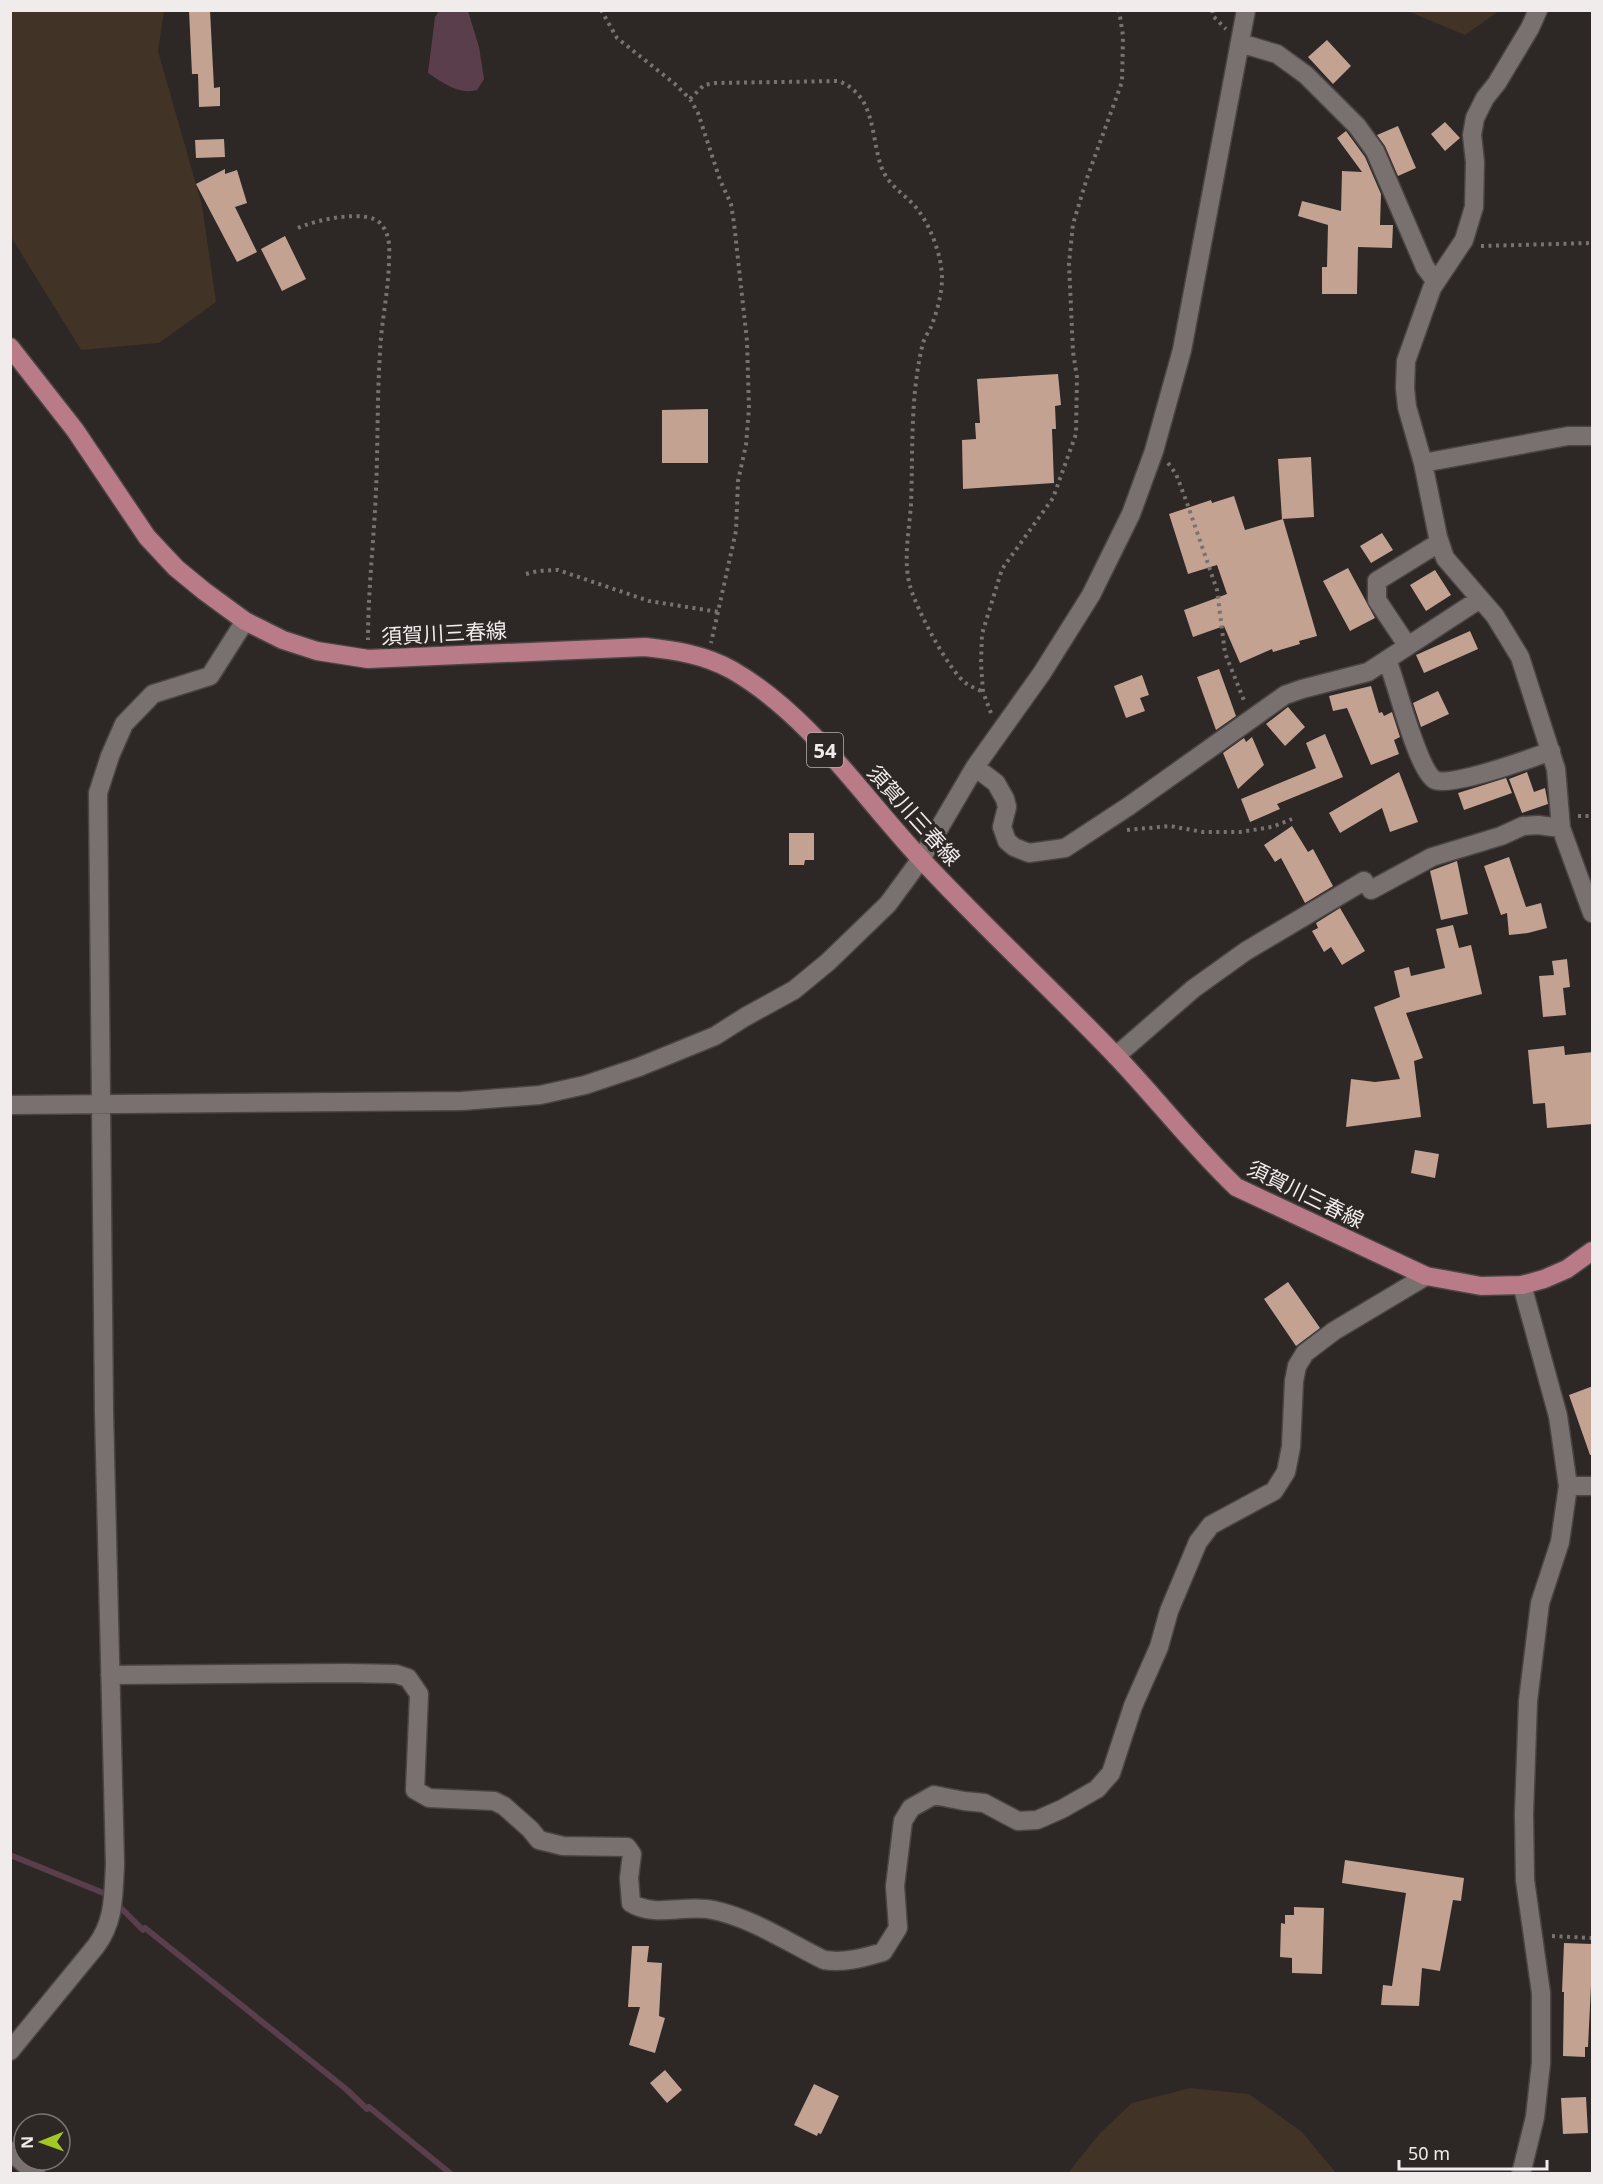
<svg xmlns="http://www.w3.org/2000/svg" width="1603" height="2184" font-family="'Noto Sans','Noto Sans JP',sans-serif">
  <style>
    .green { fill: #413325 }
    .water { fill: #5a3e4c }
    .lines { fill: none; stroke-linecap: round; stroke-linejoin: round }
    .stream { stroke: #5a3e4c; stroke-width: 6 }
    .building { fill: #c3a292 }
    .minor-casing { stroke: #4a4544; stroke-width: 21 }
    .major-casing { stroke: #4a4544; stroke-width: 21 }
    .path { stroke: #787271; stroke-width: 4; stroke-dasharray: 3 4.5; stroke-linecap: butt }
    .minor { stroke: #797170; stroke-width: 18 }
    .major { stroke: #b97b87; stroke-width: 18 }
    .labels { text-anchor: middle; dominant-baseline: central; stroke-width: 6; stroke-linejoin: round; paint-order: stroke }
    .shield { fill: #2d2726; stroke: #b6b1b0; stroke-width: 1.5 }
    .shield-label { font-size: 20px; font-weight: bold; fill: #f0eceb }
    .street-label { font-size: 21px; fill: #f0eceb; stroke: #2d2726 }
  </style>
  <rect width="100%" height="100%" fill="#2d2726"/>
  <path class="green" d="M 11,10 L 164,11 L 158,51 L 202,205 L 216,302 L 159,343 L 81,350 L 11,237 Z
    M 1407,11 L 1499,10 L 1499,11 L 1465,35 Z
    M 1190,2088 L 1249,2094 L 1302,2132 L 1336,2173 L 1068,2173 L 1100,2133 L 1132,2103 Z"/>
  <path class="water" d="M 439,11 L 468,11 L 479,47 L 484,79 L 477,90 C 458,95 444,83 428,73 L 435,17 Z"/>
  <g class="lines">
    <path class="stream" d="M 10,1855 L 106,1894 L 109,1897
      M 117,1904 L 143,1930 L 145,1928 L 346,2089 L 367,2109 L 369,2107 L 451,2174"/>
  </g>
  <path class="building" d="M 189,10 L 210,10 L 214,88 L 220,87 L 220,106 L 199,107 L 198,74 L 192,74 Z
    M 1327,40 L 1351,66 L 1333,84 L 1308,57 Z
    M 1445,122 L 1460,138 L 1445,151 L 1431,134 Z
    M 1398,126 L 1416,168 L 1398,176 L 1385,146 L 1377,135 Z
    M 1346,131 L 1365,157 L 1381,194 L 1380,225 L 1393,225 L 1392,248 L 1358,247 L 1357,294 L 1322,294 L 1322,267 L 1327,267 L 1328,225 L 1298,216 L 1302,201 L 1341,211 L 1342,171 L 1362,172 L 1337,138 Z
    M 224,139 L 225,157 L 196,158 L 195,140 Z
    M 225,169 L 225,174 L 237,170 L 247,203 L 235,207 L 257,252 L 237,262 L 196,184 Z
    M 285,236 L 306,279 L 282,291 L 261,249 Z
    M 1058,374 L 1061,405 L 1055,406 L 1056,429 L 1052,429 L 1054,483 L 963,489 L 962,440 L 976,439 L 975,423 L 980,423 L 977,379 Z
    M 708,409 L 708,463 L 662,463 L 662,410 Z
    M 1311,457 L 1314,517 L 1282,519 L 1278,459 Z
    M 1234,496 L 1245,530 L 1283,519 L 1317,636 L 1299,641 L 1300,644 L 1273,652 L 1272,649 L 1240,663 L 1224,626 L 1193,637 L 1184,610 L 1227,594 L 1217,565 L 1188,574 L 1169,514 L 1211,500 L 1212,503 Z
    M 1382,533 L 1393,550 L 1371,563 L 1360,546 Z
    M 1348,568 L 1375,618 L 1350,631 L 1323,581 Z
    M 1435,570 L 1451,595 L 1426,611 L 1410,585 Z
    M 1470,631 L 1478,649 L 1424,673 L 1416,655 Z
    M 1219,669 L 1236,716 L 1216,730 L 1197,677 Z
    M 1142,675 L 1149,695 L 1140,698 L 1145,711 L 1126,718 L 1114,686 Z
    M 1371,686 L 1379,713 L 1382,712 L 1384,716 L 1392,712 L 1400,737 L 1394,740 L 1399,754 L 1371,765 L 1347,708 L 1333,711 L 1329,696 Z
    M 1438,691 L 1449,714 L 1421,727 L 1413,703 Z
    M 1288,707 L 1305,727 L 1285,746 L 1266,724 Z
    M 1325,734 L 1343,777 L 1277,804 L 1280,809 L 1250,822 L 1241,799 L 1316,768 L 1306,743 Z
    M 1252,737 L 1264,765 L 1238,789 L 1223,753 L 1244,738 L 1246,742 Z
    M 1399,772 L 1418,822 L 1390,832 L 1382,808 L 1340,833 L 1329,813 Z
    M 1527,772 L 1534,792 L 1545,788 L 1548,804 L 1522,813 L 1509,779 Z
    M 1506,778 L 1512,793 L 1464,810 L 1458,793 Z
    M 1292,826 L 1308,852 L 1313,849 L 1333,886 L 1305,903 L 1281,858 L 1275,862 L 1264,845 Z
    M 789,833 L 814,833 L 814,860 L 805,860 L 804,865 L 789,865 Z
    M 1509,857 L 1526,907 L 1541,903 L 1547,928 L 1528,933 L 1509,935 L 1507,913 L 1501,915 L 1484,866 Z
    M 1457,861 L 1468,914 L 1441,920 L 1430,871 Z
    M 1340,908 L 1365,951 L 1342,965 L 1331,947 L 1324,952 L 1312,931 L 1318,928 L 1316,923 Z
    M 1453,925 L 1459,948 L 1471,945 L 1482,994 L 1406,1013 L 1423,1058 L 1414,1061 L 1421,1117 L 1346,1127 L 1351,1079 L 1375,1082 L 1400,1079 L 1374,1007 L 1400,997 L 1394,971 L 1409,967 L 1411,976 L 1445,968 L 1436,929 Z
    M 1567,959 L 1570,987 L 1563,988 L 1566,1015 L 1543,1017 L 1539,976 L 1554,975 L 1552,961 Z
    M 1564,1046 L 1565,1055 L 1593,1052 L 1593,1124 L 1547,1128 L 1545,1103 L 1533,1104 L 1528,1050 Z
    M 1415,1150 L 1439,1154 L 1435,1178 L 1411,1173 Z
    M 1288,1282 L 1320,1328 L 1296,1346 L 1264,1299 Z
    M 1593,1386 L 1593,1455 L 1590,1455 L 1569,1395 Z
    M 1345,1860 L 1464,1878 L 1461,1901 L 1453,1900 L 1440,1971 L 1422,1968 L 1419,2006 L 1381,2005 L 1383,1985 L 1392,1986 L 1406,1893 L 1342,1883 Z
    M 1294,1907 L 1324,1908 L 1322,1974 L 1292,1973 L 1292,1958 L 1280,1957 L 1281,1923 L 1285,1924 L 1285,1915 L 1294,1915 Z
    M 1564,1943 L 1593,1944 L 1588,2047 L 1585,2047 L 1585,2057 L 1563,2056 L 1564,1992 L 1562,1992 Z
    M 632,1946 L 649,1946 L 647,1962 L 662,1963 L 659,2016 L 665,2018 L 655,2053 L 629,2045 L 640,2007 L 628,2007 Z
    M 665,2070 L 682,2090 L 667,2103 L 650,2083 Z
    M 814,2084 L 839,2096 L 821,2134 L 818,2133 L 817,2136 L 794,2125 Z
    M 1586,2097 L 1588,2133 L 1563,2134 L 1561,2098 Z"/>
  <g class="lines">
    <g class="minor-casing">
      <path id="minor" d="M 1538,10 L 1530,28 L 1497,83 L 1485,98 L 1475,118 L 1472,135 L 1475,162 L 1474,207 L 1464,240 L 1432,288 L 1406,361 L 1405,388 L 1407,407 L 1423,463 L 1438,537 L 1445,558 L 1495,616 L 1520,657 L 1556,769 L 1561,828 L 1592,913
        M 1240,43 L 1277,54 L 1306,75 L 1357,126 L 1375,151 L 1425,267 L 1436,282
        M 1423,463 L 1568,436 L 1592,436
        M 1407,645 L 1377,600 L 1377,581 L 1432,547 L 1440,545
        M 1387,660 C 1397,683 1417,770 1435,780 C 1450,788 1532,758 1551,751
        M 975,767 L 996,783 L 1005,799 L 1007,807 L 1002,827 L 1007,841 L 1014,847 L 1029,853 L 1065,848 L 1129,806 L 1285,695 L 1302,689 L 1368,672 L 1480,599
        M 1371,890 L 1432,857 L 1501,836 L 1523,826 L 1538,825 L 1561,828
        M 1116,1056 L 1193,989 L 1246,951 L 1364,881
        M 10,1105 L 462,1101 L 540,1095 L 585,1085 L 639,1067 L 715,1036 L 745,1017 L 794,990 L 828,962 L 888,904 L 921,859 L 975,767 L 1042,673 L 1091,595 L 1131,514 L 1154,451 L 1182,350 L 1246,10
        M 1568,1486 L 1592,1486
        M 110,1675 L 346,1673 L 396,1674 L 408,1678 L 419,1694 L 415,1790 L 429,1798 L 494,1801 L 504,1806 L 530,1829 L 539,1840 L 563,1846 L 627,1847 L 632,1854 L 629,1878 L 631,1903 C 655,1918 686,1904 713,1910 C 752,1918 789,1943 824,1960 C 845,1963 863,1958 883,1952 L 898,1928 L 895,1886 L 903,1821 L 911,1808 L 934,1795 L 964,1801 L 984,1803 L 1018,1821 L 1037,1820 L 1062,1809 L 1097,1789 L 1111,1773 L 1133,1706 L 1159,1647 L 1169,1611 L 1198,1542 L 1211,1525 L 1274,1491 L 1286,1472 L 1291,1447 L 1294,1381 L 1297,1366 L 1305,1353 L 1334,1331 L 1426,1276
        M 10,2051 L 96,1946 C 115,1920 113,1896 115,1865 L 104,1412 L 98,793 L 110,756 L 124,724 L 153,694 L 210,676 L 245,621
        M 10,2151 L 36,2174
        M 1521,2174 L 1535,2117 L 1541,2063 L 1541,1993 L 1525,1880 L 1524,1814 L 1528,1701 L 1540,1603 L 1560,1542 L 1568,1486 L 1558,1416 L 1522,1285"/>
    </g>
    <g class="major-casing">
      <path id="major" d="M 10,347 L 75,430 L 147,537 L 176,568 L 204,591 L 245,621 L 283,640 L 317,651 L 368,659 L 645,647 C 675,650 705,655 732,670 C 810,715 861,795 921,859 C 984,927 1052,989 1116,1056 C 1157,1099 1193,1146 1236,1187 L 1426,1276 L 1481,1286 L 1522,1285 L 1544,1279 L 1567,1269 L 1592,1251"/>
    </g>
    <path class="path" d="M 601,10 L 617,38 L 675,84 L 690,99 L 698,113 L 720,180 L 731,204 L 734,223 L 747,341 L 749,408 L 746,445 L 738,481 L 736,531 L 711,643
      M 1212,10 L 1213,16 L 1226,29
      M 690,99 L 704,85 L 716,83 L 839,81 C 876,97 870,133 881,166 C 889,188 905,193 918,210 C 931,227 942,257 942,278 C 942,293 937,312 931,327 C 928,333 923,340 922,347 C 910,399 913,452 911,505 C 909,532 903,560 910,586 C 916,608 949,672 967,684 C 971,687 978,689 983,692
      M 298,228 C 315,220 368,208 381,224 C 389,233 390,246 389,258 C 389,290 381,322 380,353 C 377,399 378,445 376,490 C 374,540 368,590 368,640
      M 1481,246 L 1592,243
      M 1168,463 L 1176,474 L 1187,503 L 1217,590 L 1225,653 L 1245,703
      M 526,574 L 538,571 L 558,570 L 649,601 L 719,612
      M 991,713 L 983,692 L 981,663 L 982,634 L 1002,569 L 1053,498 L 1076,434 L 1077,377 L 1073,352 L 1069,263 L 1073,224 L 1087,178 L 1122,82 L 1123,36 L 1119,10
      M 1578,816 L 1592,816
      M 1127,830 L 1170,826 L 1203,832 L 1240,832 L 1272,827 L 1292,819
      M 1552,1936 L 1592,1938"/>
    <use href="#minor" class="minor"/>
    <use href="#major" class="major"/>
  </g>
  <g class="labels">
    <rect class="shield" x="807" y="733" width="36" height="34" rx="4.5"/>
    <g class="shield-label">
      <text x="825" y="750">54</text>
    </g>
    <g class="street-label">
      <text transform="translate(444 633) rotate(-3)">須賀川三春線</text>
      <text transform="translate(914 815) rotate(48)">須賀川三春線</text>
      <text transform="translate(1306 1194) rotate(26)">須賀川三春線</text>
    </g>
  </g>
  <rect width="1603" height="2184" fill="none" stroke="#f0eceb" stroke-width="24"/>
  <g transform="translate(42 2142) rotate(269)"><circle r="28" fill="#2d2726" stroke="#7b7675" stroke-width="1.5"/>
  <path d="M0-4.5L10 22L0 15L-10 22Z" fill="#a3c927"/>
  <text y="-9" font-size="16" font-weight="bold" text-anchor="middle" fill="#f0eceb">N</text>
  </g>
  <path d="M1399 2160v9h148v-9" fill="none" stroke="#f0eceb" stroke-width="3"/>
  <text x="1408" y="2160" font-size="18" fill="#f0eceb" stroke="#2d2726" stroke-width="4.5" paint-order="stroke">50 m</text>
</svg>
